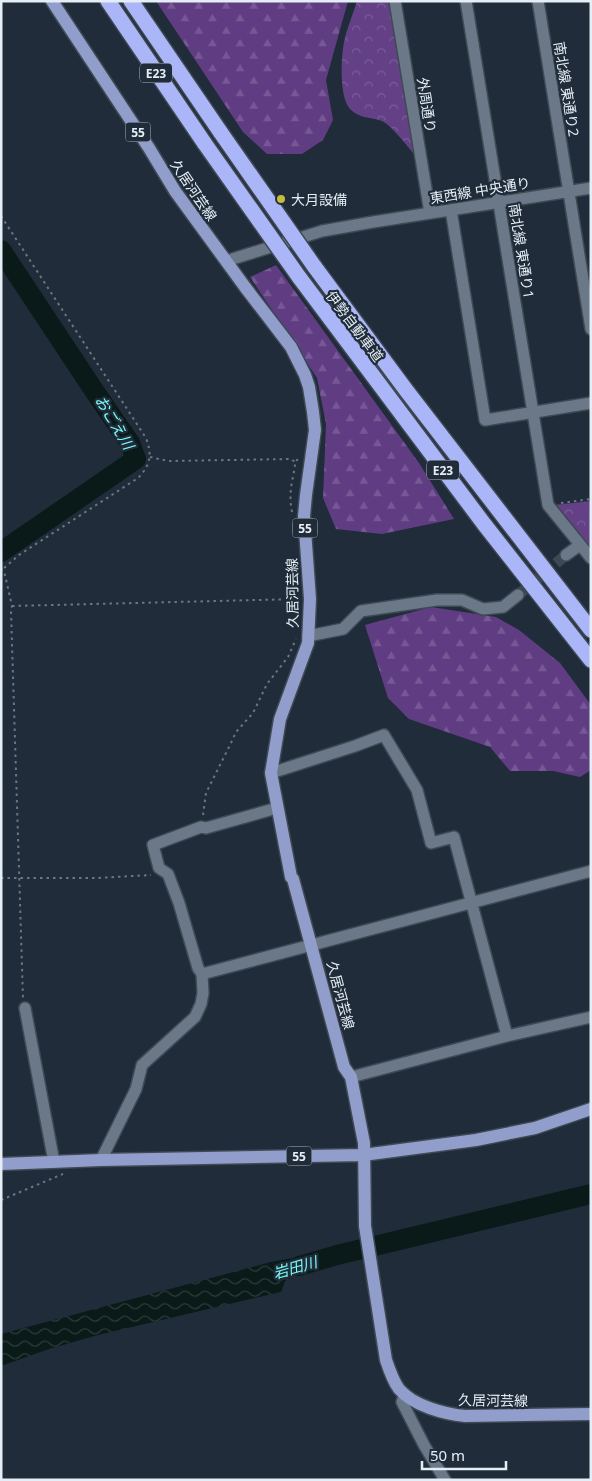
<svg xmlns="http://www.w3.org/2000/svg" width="592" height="1481" font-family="'Noto Sans','Noto Sans JP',sans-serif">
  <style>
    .forest { fill: url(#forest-firs) }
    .park { fill: url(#park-crowns) }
    .water { fill: url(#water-waves) }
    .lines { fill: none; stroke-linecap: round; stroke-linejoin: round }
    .river { stroke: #091a19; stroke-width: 20 }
    .minor-tunnel { stroke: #3e4955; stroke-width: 11; stroke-dasharray: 11 5.5; stroke-linecap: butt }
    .minor-casing { stroke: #3e4953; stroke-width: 14 }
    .major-casing { stroke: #3e4953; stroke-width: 15 }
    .highway-casing { stroke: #3e4953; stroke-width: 18 }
    .path { stroke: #6b7681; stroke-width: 2; stroke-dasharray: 2.5 4; stroke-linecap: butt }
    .minor { stroke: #6a7887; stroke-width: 11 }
    .major { stroke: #919dcb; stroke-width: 12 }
    .highway { stroke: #abb6f9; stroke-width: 15 }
    .highway-bridge-casing { stroke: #3e4953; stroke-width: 18; stroke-linecap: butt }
    .highway-bridge { stroke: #abb6f9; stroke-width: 15 }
    .poi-dot { fill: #c6bc3c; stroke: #202c39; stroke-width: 2 }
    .labels { text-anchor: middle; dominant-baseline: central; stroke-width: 4.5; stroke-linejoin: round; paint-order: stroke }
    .shield { fill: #202c39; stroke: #aab4bd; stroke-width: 1 }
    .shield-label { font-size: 12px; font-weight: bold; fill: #e5eef6 }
    .street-label { font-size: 14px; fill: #e5eef6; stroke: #202c39 }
    .poi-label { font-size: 14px; fill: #e5eef6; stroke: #202c39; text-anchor: start }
    .water-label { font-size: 15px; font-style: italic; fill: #78fdf6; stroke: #202c39 }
  </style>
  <defs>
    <pattern id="forest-firs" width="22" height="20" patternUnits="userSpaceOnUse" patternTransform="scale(1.25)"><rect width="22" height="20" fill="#603c83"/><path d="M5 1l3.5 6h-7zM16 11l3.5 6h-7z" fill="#775895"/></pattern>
    <pattern id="park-crowns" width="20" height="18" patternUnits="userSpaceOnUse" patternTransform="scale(1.25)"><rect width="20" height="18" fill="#644186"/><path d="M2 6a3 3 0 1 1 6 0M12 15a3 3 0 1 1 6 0" fill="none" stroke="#7a5d98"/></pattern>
    <pattern id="water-waves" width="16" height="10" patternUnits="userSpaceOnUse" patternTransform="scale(1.25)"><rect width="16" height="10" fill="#091a19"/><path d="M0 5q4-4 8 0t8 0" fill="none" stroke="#2d3c3b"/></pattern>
  </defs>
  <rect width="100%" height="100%" fill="#202c39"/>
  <path class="forest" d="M 156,1 L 348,1 L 326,80 L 333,120 L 323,140 L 302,154 L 267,154 L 243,132 Z
    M 276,265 L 419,463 L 454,519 L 382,534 L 336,529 L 323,498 L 326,424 L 317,378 L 250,277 Z
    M 431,607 L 496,617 L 519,630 L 560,663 L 591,705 L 591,770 L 580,777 L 553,771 L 510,771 L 490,747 L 409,719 L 388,698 L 365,625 Z"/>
  <path class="park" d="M 357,1 L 390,1 L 414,154 C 407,146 391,125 382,121 C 371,117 360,119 350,109 C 339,97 341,58 344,42 C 347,28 353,14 357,1 Z
    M 591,501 L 591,550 L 554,505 Z"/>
  <path class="water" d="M 341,1249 L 285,1281 L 281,1292 L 98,1335 L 49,1349 L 1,1366 L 1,1334 L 271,1262 Z"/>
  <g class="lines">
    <path class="river" d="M 1,250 L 93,389 L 130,443 L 136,459 L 1,552
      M 299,1266 L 337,1255 L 591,1194"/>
    <path class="minor-tunnel" d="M 518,595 L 566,555"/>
    <g class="minor-casing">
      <path id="minor" d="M 395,1 L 430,213
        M 466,1 L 548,505 L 591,558
        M 538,1 L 591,329
        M 451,210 L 485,420 L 591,403
        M 226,261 L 322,231 L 373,222 L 591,188
        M 566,555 L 580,545
        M 308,636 L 343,629 L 361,611 L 437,600 L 462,600 L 483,609 L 503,607 L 518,595
        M 271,773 L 355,746 L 384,735 L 417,790 L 431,843 L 454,837 L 507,1036
        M 202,974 L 591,871
        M 25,1008 L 54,1162
        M 351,1077 L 507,1036 L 591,1017
        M 101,1160 L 136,1089 L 142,1065 L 195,1017 L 201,1004 L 203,993 L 202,974 L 198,968 L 179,903 L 168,874 L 159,868 L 153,845 L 201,827 L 206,828 L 277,808
        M 405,1394 L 402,1402 L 424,1445 L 445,1480"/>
    </g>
    <g class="major-casing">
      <path id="major" d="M 52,1 L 149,148 L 175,191 L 245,287 L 291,347 L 305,375 L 309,387 L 313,412 L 315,430 L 306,495 L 304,516 L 310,599 L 308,643 L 280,719 L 271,773 L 291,877 L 293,879 L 344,1067 L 351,1077 L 364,1143 L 365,1226 L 386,1360 C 389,1369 393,1381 399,1389 C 413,1406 445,1414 465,1416 L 591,1414
        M 1,1164 L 101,1160 L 363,1155 L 476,1140 L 535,1128 L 591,1109"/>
    </g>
    <g class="highway-casing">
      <path id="highway" d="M 108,1 L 205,144
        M 131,1 L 221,133
        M 314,266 L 406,390 L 591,630
        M 299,277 L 484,524 L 591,660"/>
    </g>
    <path class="path" d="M 1,216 L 146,438 C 152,454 151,465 138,478 L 19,555 L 3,569
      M 150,457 L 168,461 L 291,459 L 295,462
      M 561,503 L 591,499
      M 292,512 C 290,502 290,492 292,482 C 293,475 295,469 295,462 L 300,457
      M 1,568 L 5,575 L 12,606 L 11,611 L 23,999
      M 12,606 L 298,599
      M 203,815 L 206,793 L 231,743 L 236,732 L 253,713 L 267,684 L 288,657 L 296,639
      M 1,878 L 97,878 L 151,875
      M 1,1200 L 63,1174"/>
    <use href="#minor" class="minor"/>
    <use href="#major" class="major"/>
    <use href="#highway" class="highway"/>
    <g class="highway-bridge-casing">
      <path id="highway-bridge" d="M 221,133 L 314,266
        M 205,144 L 299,277"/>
    </g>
    <use href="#highway-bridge" class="highway-bridge"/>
  </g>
  <circle class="poi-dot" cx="281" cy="199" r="5"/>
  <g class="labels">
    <g class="shield">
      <rect x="140" y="63.5" width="32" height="19" rx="4"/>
      <rect x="125.5" y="122.5" width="25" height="19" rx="4"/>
      <rect x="427" y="460.5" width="32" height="19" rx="4"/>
      <rect x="292.5" y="518.5" width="25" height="19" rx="4"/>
      <rect x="286.5" y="1146.5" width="25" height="19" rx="4"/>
    </g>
    <g class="shield-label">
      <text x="156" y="73">E23</text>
      <text x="138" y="132">55</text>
      <text x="443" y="470">E23</text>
      <text x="305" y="528">55</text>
      <text x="299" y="1156">55</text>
    </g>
    <g class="street-label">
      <text transform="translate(567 89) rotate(81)">南北線 東通り2</text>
      <text transform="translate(427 105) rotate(81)">外周通り</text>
      <text transform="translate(194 190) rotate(56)">久居河芸線</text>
      <text transform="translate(480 190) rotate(-9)">東西線 中央通り</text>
      <text transform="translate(522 251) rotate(81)">南北線 東通り1</text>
      <text transform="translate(355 326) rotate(53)">伊勢自動車道</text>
      <text transform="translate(292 593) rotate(-91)">久居河芸線</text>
      <text transform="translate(341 995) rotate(75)">久居河芸線</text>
      <text transform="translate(493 1400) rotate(1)">久居河芸線</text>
    </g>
    <g class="poi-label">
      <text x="291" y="199">大月設備</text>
    </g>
    <g class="water-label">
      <text transform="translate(115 422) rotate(59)">おごえ川</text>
      <text transform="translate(295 1267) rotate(-16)">岩田川</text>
    </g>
  </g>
  <rect width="592" height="1481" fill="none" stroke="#e5eef6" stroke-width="5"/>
  <path d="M422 1461v8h84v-8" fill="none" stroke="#e5eef6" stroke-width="2.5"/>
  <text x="430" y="1461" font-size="15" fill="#e5eef6" stroke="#202c39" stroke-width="4" paint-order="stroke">50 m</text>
</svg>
